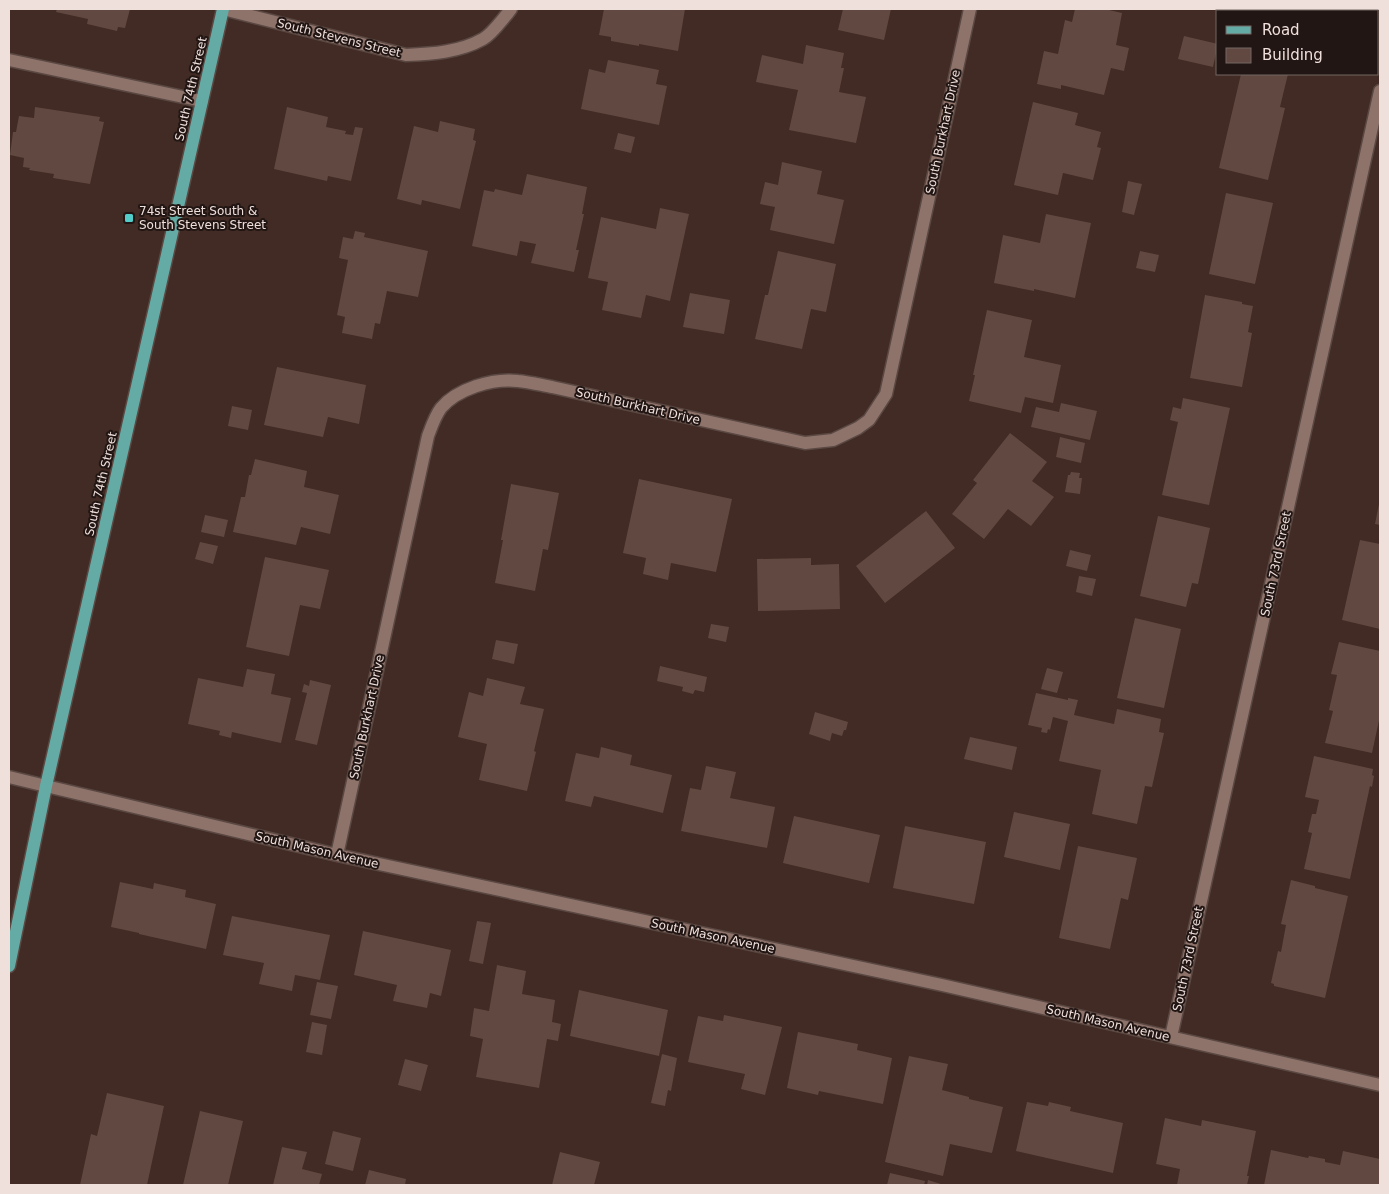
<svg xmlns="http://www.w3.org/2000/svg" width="1389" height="1194" font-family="'DejaVu Sans',sans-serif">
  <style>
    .building { fill: #614941 }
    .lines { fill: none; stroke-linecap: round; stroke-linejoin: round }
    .service-casing { stroke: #5b4843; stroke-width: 15 }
    .minor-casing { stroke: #5b4843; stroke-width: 15 }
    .primary-casing { stroke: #5b4843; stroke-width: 15 }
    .service { stroke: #8e736b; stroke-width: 12 }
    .minor { stroke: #8e736b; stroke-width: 12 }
    .primary { stroke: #64aba6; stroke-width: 12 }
    .poi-dot { fill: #53cdc9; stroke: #211613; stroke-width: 2 }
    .labels { text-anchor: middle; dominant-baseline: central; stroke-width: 4; stroke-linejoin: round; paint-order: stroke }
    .street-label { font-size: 12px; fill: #f0e0dc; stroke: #211613 }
    .poi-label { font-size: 12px; fill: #f0e0dc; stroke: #211613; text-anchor: start }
  </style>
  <rect width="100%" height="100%" fill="#412b24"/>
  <path class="building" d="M 57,9 L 130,9 L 125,28 L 118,27 L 117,31 L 87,24 L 88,19 L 56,12 Z
    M 604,9 L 685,9 L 678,51 L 639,44 L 639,46 L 611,41 L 611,37 L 599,35 Z
    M 843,9 L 891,9 L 884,40 L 838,30 Z
    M 1075,9 L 1105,9 L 1122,13 L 1116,45 L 1129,48 L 1124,71 L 1111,68 L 1104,95 L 1061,85 L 1061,89 L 1037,84 L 1044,51 L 1058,54 L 1065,20 L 1072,22 Z
    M 1256,9 L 1297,9 L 1296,11 L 1256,11 Z
    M 1184,36 L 1218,44 L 1213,67 L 1178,59 Z
    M 806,45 L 844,53 L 841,68 L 844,68 L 839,92 L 866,97 L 856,143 L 789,130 L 798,90 L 756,82 L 762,55 L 803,64 Z
    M 608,60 L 659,70 L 656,84 L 667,86 L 659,125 L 581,109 L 589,69 L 605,73 Z
    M 1241,74 L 1288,74 L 1280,107 L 1285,108 L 1268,180 L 1219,168 Z
    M 1033,102 L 1078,113 L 1075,125 L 1101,132 L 1097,147 L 1101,148 L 1093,180 L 1063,173 L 1058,195 L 1014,185 Z
    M 35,107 L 100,117 L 99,121 L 104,122 L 90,184 L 53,178 L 54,174 L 29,170 L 30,168 L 23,167 L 24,158 L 10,155 L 13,132 L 16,132 L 19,116 L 34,118 Z
    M 287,107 L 328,117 L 326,127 L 346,131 L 345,134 L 353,135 L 355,127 L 363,128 L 351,181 L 328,176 L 327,181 L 274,169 Z
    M 440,121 L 475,129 L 473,140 L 476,141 L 460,209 L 422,200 L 421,205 L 397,199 L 414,126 L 438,132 Z
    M 618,133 L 635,137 L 631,153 L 614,149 Z
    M 782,162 L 822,171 L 817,194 L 844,200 L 834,244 L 770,230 L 775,207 L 760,204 L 765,182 L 778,185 Z
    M 527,174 L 587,187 L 582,214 L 584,214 L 576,250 L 579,250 L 574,272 L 531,263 L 536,244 L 520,241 L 517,256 L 472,246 L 484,190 L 494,192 L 495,189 L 522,195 Z
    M 1128,181 L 1142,184 L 1134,215 L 1122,212 Z
    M 1226,193 L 1273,203 L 1255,284 L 1209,274 Z
    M 660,208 L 689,214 L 670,301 L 646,295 L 641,318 L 602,310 L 608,282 L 588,278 L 601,217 L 656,229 Z
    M 1046,214 L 1091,223 L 1075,298 L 1034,289 L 1034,291 L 994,283 L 1003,235 L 1040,243 Z
    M 355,231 L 365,233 L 364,237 L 428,251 L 418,297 L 387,291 L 380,324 L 375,323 L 372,339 L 342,333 L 345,317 L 337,315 L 348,260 L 339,258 L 343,237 L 353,239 Z
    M 778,251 L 836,264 L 826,312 L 811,309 L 802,349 L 755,339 L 765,295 L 768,295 Z
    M 1140,251 L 1159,255 L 1155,272 L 1136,268 Z
    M 690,293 L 730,300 L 724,334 L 683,327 Z
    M 1205,295 L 1242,302 L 1242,304 L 1253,306 L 1248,332 L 1252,333 L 1242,387 L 1190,378 Z
    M 987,310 L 1032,320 L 1024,357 L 1061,365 L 1053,403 L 1025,397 L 1021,413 L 969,401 L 975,375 L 973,375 Z
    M 277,367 L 366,385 L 359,424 L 328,417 L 323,437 L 264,425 Z
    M 1183,398 L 1230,408 L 1209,505 L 1162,495 L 1178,422 L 1170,420 L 1173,407 L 1181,409 Z
    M 1061,403 L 1097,411 L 1090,440 L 1031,427 L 1036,407 L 1059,412 Z
    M 232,406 L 252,410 L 248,430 L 228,426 Z
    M 1010,433 L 1047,462 L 1032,481 L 1054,497 L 1031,526 L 1008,509 L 984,539 L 952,514 L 977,483 L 973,480 Z
    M 1060,437 L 1085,443 L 1081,463 L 1056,457 Z
    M 255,459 L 307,471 L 304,487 L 339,495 L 330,534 L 301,527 L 296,545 L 233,532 L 241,497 L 245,497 L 249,475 L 251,475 Z
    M 1071,472 L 1080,473 L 1079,478 L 1082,478 L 1080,494 L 1065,492 L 1068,475 L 1070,475 Z
    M 639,479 L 732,499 L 716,572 L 671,563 L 668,580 L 643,574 L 646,558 L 623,553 Z
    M 511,484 L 559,493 L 548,550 L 543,549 L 535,591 L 495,583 L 503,540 L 501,540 Z
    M 1379,504 L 1380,505 L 1380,525 L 1375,524 Z
    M 926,511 L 955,548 L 885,603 L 856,566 Z
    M 205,515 L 228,520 L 224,537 L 201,532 Z
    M 1158,516 L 1210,528 L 1198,584 L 1192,583 L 1186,607 L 1140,596 Z
    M 1360,540 L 1380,544 L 1380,629 L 1342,620 Z
    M 200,542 L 218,546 L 213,564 L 195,559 Z
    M 1070,550 L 1091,555 L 1087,571 L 1066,566 Z
    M 265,557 L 329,570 L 320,609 L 300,605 L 289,656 L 246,647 Z
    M 811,558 L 811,565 L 839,564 L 840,609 L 758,611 L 757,559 Z
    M 1079,576 L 1096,579 L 1092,596 L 1076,592 Z
    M 1135,618 L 1181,629 L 1164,708 L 1117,698 Z
    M 711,624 L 729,627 L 726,642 L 708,638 Z
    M 496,640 L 518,644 L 514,664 L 492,659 Z
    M 1339,642 L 1380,651 L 1380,716 L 1372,753 L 1325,743 L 1333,711 L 1329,710 L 1337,675 L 1331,674 Z
    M 660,666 L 707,677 L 704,692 L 695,690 L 693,694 L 682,691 L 683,687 L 657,681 Z
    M 1047,668 L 1063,672 L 1057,693 L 1041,689 Z
    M 247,669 L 275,674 L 271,694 L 291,698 L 281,743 L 232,732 L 231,738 L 219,735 L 220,731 L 188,724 L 198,678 L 243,687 Z
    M 487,678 L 525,687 L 520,704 L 544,709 L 534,751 L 536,752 L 527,791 L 479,780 L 487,744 L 458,737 L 469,692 L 483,696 Z
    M 310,680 L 331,685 L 317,745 L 295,740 L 307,693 L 302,692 L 304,684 L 309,686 Z
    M 1036,693 L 1068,700 L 1068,698 L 1078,700 L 1074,715 L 1114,724 L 1117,709 L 1161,719 L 1159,732 L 1164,733 L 1152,787 L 1145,786 L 1137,824 L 1092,814 L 1101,770 L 1059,761 L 1068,721 L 1053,717 L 1050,730 L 1048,729 L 1047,733 L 1041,732 L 1042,728 L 1028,725 Z
    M 815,712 L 848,722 L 846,730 L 844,730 L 842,736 L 832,733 L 830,741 L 809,734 Z
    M 970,737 L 1017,747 L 1012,770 L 964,759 Z
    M 601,747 L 632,755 L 630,765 L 672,775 L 663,813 L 594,796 L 591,807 L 565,801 L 576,753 L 599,758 Z
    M 1314,756 L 1373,769 L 1372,775 L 1374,776 L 1372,787 L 1370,786 L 1350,879 L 1304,869 L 1312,833 L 1308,832 L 1312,814 L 1316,814 L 1319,800 L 1305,797 Z
    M 706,766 L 736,772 L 730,798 L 775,807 L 767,848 L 681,831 L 690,788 L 701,790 Z
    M 1014,812 L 1070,824 L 1060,870 L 1004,857 Z
    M 794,816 L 880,835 L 869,883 L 783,863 Z
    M 905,826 L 986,842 L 974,904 L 893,888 Z
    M 1078,846 L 1137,858 L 1128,900 L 1121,898 L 1110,949 L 1059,938 Z
    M 1291,880 L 1315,886 L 1315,888 L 1348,896 L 1325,998 L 1274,986 L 1274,984 L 1271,983 L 1278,951 L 1281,952 L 1286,925 L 1281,924 Z
    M 120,882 L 153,889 L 154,883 L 186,890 L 185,897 L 216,904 L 206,949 L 139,934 L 139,933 L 111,927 Z
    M 232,916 L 330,935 L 320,980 L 295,975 L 292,991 L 259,984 L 264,963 L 223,955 Z
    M 477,921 L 491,923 L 483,964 L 469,961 Z
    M 363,931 L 451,950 L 441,996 L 430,993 L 427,1008 L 393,1001 L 397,985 L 354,975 Z
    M 497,965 L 526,971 L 522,994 L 555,1000 L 552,1022 L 561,1024 L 558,1041 L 547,1039 L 539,1088 L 476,1077 L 483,1039 L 470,1036 L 474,1008 L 489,1011 Z
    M 317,982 L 338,986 L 331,1019 L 310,1015 Z
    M 579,990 L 668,1010 L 659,1056 L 570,1036 Z
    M 724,1015 L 782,1027 L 765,1095 L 741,1089 L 745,1074 L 688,1062 L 698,1016 L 723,1021 Z
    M 312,1022 L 327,1025 L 322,1055 L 306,1052 Z
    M 798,1032 L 858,1044 L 857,1050 L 892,1058 L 883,1104 L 819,1091 L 818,1095 L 787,1088 Z
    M 662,1054 L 677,1058 L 671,1091 L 668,1090 L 665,1106 L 651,1103 Z
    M 909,1056 L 948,1064 L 942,1090 L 969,1097 L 969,1099 L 1003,1107 L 992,1153 L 950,1144 L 943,1176 L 885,1162 Z
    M 405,1059 L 428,1065 L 421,1091 L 398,1085 Z
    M 107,1093 L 164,1106 L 147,1185 L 80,1185 L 91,1134 L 97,1136 Z
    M 1027,1102 L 1048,1106 L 1049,1102 L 1071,1107 L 1070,1111 L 1123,1123 L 1113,1173 L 1016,1151 Z
    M 200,1111 L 243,1121 L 228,1185 L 183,1185 Z
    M 1165,1118 L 1201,1126 L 1202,1120 L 1256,1131 L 1247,1176 L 1249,1176 L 1247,1185 L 1177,1185 L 1180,1169 L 1156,1164 Z
    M 333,1131 L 361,1138 L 353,1171 L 325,1164 Z
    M 282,1147 L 307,1152 L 302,1169 L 322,1174 L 319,1185 L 273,1185 Z
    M 1271,1150 L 1308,1158 L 1309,1156 L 1325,1159 L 1325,1162 L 1340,1165 L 1343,1151 L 1380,1159 L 1380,1185 L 1264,1185 Z
    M 560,1152 L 600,1162 L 594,1185 L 552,1185 Z
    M 369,1170 L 406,1179 L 405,1185 L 365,1185 Z
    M 890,1173 L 925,1181 L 924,1185 L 887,1185 Z
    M 928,1180 L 944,1185 L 927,1185 Z"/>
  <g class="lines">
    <g class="service-casing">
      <path id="service" d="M 9,60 L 202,101
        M 9,777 L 46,786"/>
    </g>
    <g class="minor-casing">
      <path id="minor" d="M 223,9 L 406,55 C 432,54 460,52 483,39 C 492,34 501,21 508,13 L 511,9
        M 46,786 L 337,855 L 942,985 L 1380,1085
        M 337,855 L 428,436 C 431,428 435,416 441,408 C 457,389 492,378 518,381 C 529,382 541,385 552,387 L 805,443 L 833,440 L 858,428 L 869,420 L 886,394 L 970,9
        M 1171,1037 L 1380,91"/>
    </g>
    <g class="primary-casing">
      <path id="primary" d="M 9,966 L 46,786 L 223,9"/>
    </g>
    <use href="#service" class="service"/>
    <use href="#minor" class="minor"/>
    <use href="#primary" class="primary"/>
  </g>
  <rect class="poi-dot" x="124" y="213" width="10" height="10" rx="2.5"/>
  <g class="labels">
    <g class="street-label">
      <text transform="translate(339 38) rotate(14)">South Stevens Street</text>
      <text transform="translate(191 89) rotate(-77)">South 74th Street</text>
      <text transform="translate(943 132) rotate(-78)">South Burkhart Drive</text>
      <text transform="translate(638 406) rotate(13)">South Burkhart Drive</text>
      <text transform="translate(101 484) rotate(-77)">South 74th Street</text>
      <text transform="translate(1276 564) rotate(-78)">South 73rd Street</text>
      <text transform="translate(367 717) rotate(-78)">South Burkhart Drive</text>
      <text transform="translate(317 850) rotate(13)">South Mason Avenue</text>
      <text transform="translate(713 936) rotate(12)">South Mason Avenue</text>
      <text transform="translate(1188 959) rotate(-78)">South 73rd Street</text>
      <text transform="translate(1108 1023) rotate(13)">South Mason Avenue</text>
    </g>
    <g class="poi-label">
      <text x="139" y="211">74st Street South &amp;<tspan x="139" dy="14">South Stevens Street</tspan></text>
    </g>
  </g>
  <rect width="1389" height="1194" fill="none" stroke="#f0e0dc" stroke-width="20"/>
  <rect x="1216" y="10" width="162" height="65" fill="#211613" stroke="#746763"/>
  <rect x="1226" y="26" width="25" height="8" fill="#64aba6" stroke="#746763"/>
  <text x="1262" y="35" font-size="15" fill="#f0e0dc">Road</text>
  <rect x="1226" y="48" width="25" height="15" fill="#614941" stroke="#746763"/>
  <text x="1262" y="60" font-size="15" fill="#f0e0dc">Building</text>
</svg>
